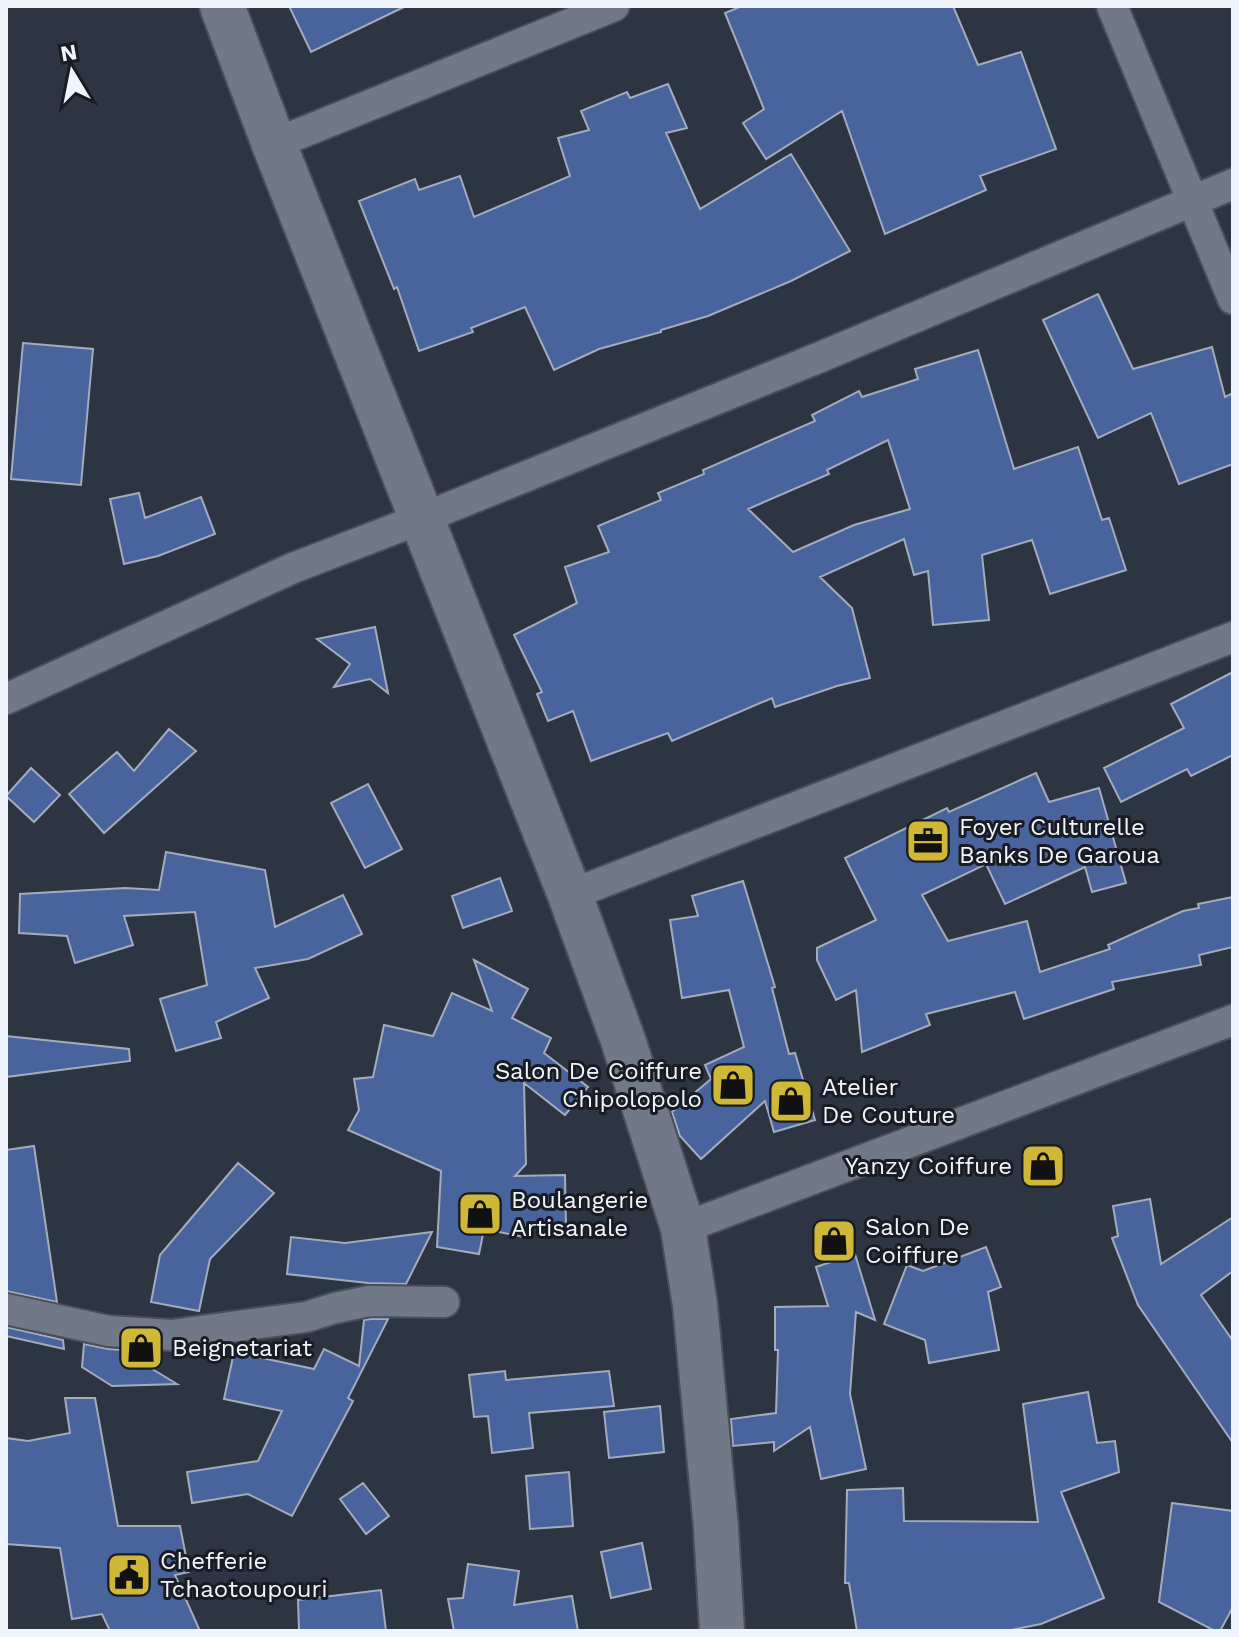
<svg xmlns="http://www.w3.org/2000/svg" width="1239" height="1637" font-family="'Work Sans',sans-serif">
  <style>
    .building { fill: #49639d; stroke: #a3acbd; stroke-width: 2; fill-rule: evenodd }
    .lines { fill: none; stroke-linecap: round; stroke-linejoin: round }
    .street-casing { stroke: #4a4f5b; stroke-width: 34 }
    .secondary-casing { stroke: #4a4f5b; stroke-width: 48 }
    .street { stroke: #717888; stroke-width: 30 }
    .secondary { stroke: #717888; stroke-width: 44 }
    .labels { text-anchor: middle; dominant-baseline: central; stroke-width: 6; stroke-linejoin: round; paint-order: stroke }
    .poi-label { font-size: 24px; fill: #f0f4fd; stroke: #191c22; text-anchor: start }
  </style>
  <rect width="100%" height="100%" fill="#2d3442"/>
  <path class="building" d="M 289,6 L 406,6 L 311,52 Z
    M 742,6 L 953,6 L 978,65 L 1021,52 L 1056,149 L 980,176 L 986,190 L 885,234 L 842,111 L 766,159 L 743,123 L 764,109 L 725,13 Z
    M 668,84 L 687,128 L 666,133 L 700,209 L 791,154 L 850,251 L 791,281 L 708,316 L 661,330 L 661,332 L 599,349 L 554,370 L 525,307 L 471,328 L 473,332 L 419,351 L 397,287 L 394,289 L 359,201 L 415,179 L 419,190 L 460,176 L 474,217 L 570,176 L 558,138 L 589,130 L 581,111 L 627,92 L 630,98 Z
    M 1098,294 L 1133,369 L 1212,347 L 1225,397 L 1233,393 L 1233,464 L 1179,484 L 1151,413 L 1098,438 L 1043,320 Z
    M 23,343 L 93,349 L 81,485 L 11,479 Z
    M 978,350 L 1014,469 L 1078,447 L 1102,520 L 1109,518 L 1126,570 L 1050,594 L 1032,540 L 982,555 L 989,620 L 933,625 L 928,571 L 914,575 L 904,539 L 820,577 L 852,608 L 870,678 L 837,686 L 775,707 L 772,698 L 672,741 L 668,733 L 591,761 L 573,711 L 548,721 L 537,694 L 542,692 L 514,635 L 577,603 L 565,567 L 609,552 L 598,526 L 661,500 L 658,493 L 704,474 L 703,470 L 815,421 L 812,415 L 859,391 L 862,397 L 918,379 L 915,369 ZM 888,440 L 910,509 L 854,525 L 793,552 L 748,509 L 829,474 L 827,470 Z
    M 139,493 L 145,518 L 201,497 L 215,534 L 158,556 L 124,564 L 110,499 Z
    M 375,627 L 388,693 L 370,679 L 334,687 L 350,664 L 317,639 Z
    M 1233,672 L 1233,755 L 1191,776 L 1187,769 L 1121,802 L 1104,768 L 1184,728 L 1171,704 Z
    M 169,729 L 196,751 L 104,833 L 69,794 L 117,752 L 134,771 Z
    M 31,768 L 60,795 L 34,822 L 6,796 Z
    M 1036,773 L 1049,802 L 1099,788 L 1126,883 L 1092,892 L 1085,867 L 1005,904 L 986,864 L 922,895 L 948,941 L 1027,921 L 1040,972 L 1110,949 L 1108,945 L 1183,911 L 1199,908 L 1198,904 L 1233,897 L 1233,947 L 1199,955 L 1201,965 L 1112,982 L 1114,989 L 1024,1019 L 1015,992 L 926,1014 L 930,1025 L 862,1052 L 856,990 L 836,1000 L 817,960 L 817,948 L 876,920 L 845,858 L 947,808 L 949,812 Z
    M 368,784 L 402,849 L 365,868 L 331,803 Z
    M 166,852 L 265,870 L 275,927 L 343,895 L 362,934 L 308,959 L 255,968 L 269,998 L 216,1022 L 221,1038 L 176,1051 L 160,999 L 207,985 L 195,912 L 124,916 L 133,945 L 75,963 L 67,936 L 19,933 L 20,894 L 125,888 L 159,890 Z
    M 500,878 L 512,911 L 463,928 L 452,896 Z
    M 743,881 L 775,987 L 772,988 L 789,1054 L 795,1053 L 815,1120 L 774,1132 L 765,1101 L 701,1159 L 680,1136 L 672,1112 L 711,1079 L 705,1065 L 744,1047 L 729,990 L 682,998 L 670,920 L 698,916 L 692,896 Z
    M 474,960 L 528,989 L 512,1018 L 551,1038 L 544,1053 L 588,1087 L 565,1115 L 524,1083 L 526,1164 L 515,1176 L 565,1175 L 566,1225 L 526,1226 L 524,1237 L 484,1229 L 479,1254 L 437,1247 L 441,1171 L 348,1130 L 359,1110 L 354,1079 L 373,1077 L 384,1025 L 433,1036 L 452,993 L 492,1011 Z
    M 6,1036 L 129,1049 L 130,1061 L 6,1077 Z
    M 34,1146 L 57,1302 L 6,1291 L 6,1150 Z
    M 238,1163 L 274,1193 L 210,1259 L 199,1311 L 151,1302 L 160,1255 Z
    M 1150,1199 L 1161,1264 L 1233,1217 L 1233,1271 L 1201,1295 L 1233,1341 L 1233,1443 L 1138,1305 L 1112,1238 L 1118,1236 L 1113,1206 Z
    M 432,1232 L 406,1284 L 368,1283 L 287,1274 L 291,1237 L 345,1243 Z
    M 986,1247 L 1001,1287 L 988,1292 L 999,1350 L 929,1363 L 925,1340 L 884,1324 L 907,1265 L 923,1271 Z
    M 855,1254 L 875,1320 L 856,1312 L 850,1394 L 866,1469 L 821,1479 L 810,1427 L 774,1451 L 774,1442 L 733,1446 L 731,1419 L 776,1413 L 778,1350 L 775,1350 L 775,1307 L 828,1306 L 816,1267 Z
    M 371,1319 L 388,1319 L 348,1398 L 353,1401 L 292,1516 L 248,1494 L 192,1503 L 187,1472 L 258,1461 L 282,1411 L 224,1399 L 234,1352 L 314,1369 L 324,1349 L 359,1366 L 364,1320 Z
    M 6,1327 L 63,1340 L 64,1349 L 6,1336 Z
    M 84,1344 L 108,1349 L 150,1352 L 149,1367 L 177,1384 L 112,1386 L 82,1367 Z
    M 505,1371 L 506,1380 L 609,1371 L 614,1406 L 529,1413 L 533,1448 L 492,1453 L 488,1416 L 474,1417 L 469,1375 Z
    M 1088,1392 L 1097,1443 L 1115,1441 L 1119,1472 L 1061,1492 L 1104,1598 L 1041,1624 L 1006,1631 L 857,1631 L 849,1583 L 845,1583 L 847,1490 L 903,1488 L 904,1521 L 1038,1522 L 1023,1404 Z
    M 65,1398 L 95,1398 L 118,1526 L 180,1526 L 189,1572 L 175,1575 L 200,1631 L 110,1631 L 102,1614 L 72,1619 L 60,1548 L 6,1544 L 6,1438 L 28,1441 L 70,1433 Z
    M 660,1406 L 664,1452 L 609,1458 L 604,1412 Z
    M 569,1472 L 573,1526 L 530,1529 L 526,1476 Z
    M 363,1483 L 389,1516 L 366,1534 L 340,1499 Z
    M 1172,1503 L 1233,1511 L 1233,1607 L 1220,1631 L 1215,1631 L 1159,1602 Z
    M 642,1543 L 651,1589 L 611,1598 L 601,1552 Z
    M 468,1564 L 519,1571 L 514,1605 L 572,1596 L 578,1631 L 454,1631 L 448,1599 L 463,1598 Z
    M 381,1590 L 386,1631 L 299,1631 L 298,1600 Z"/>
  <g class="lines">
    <g class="street-casing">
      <path id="street" d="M 1112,6 L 1233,299
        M 274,144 L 614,6
        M 6,699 L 293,568 L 423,518 L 818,358 L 1233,184
        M 570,895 L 1233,637
        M 683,1228 L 1233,1020
        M 6,1309 L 109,1331 L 171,1335 L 306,1317 L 335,1308 L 369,1301 L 444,1302"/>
    </g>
    <g class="secondary-casing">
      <path id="secondary" d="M 222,6 L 274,144 L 570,895 L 623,1040 L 683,1228 L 695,1305 L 716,1528 L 722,1631"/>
    </g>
    <use href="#street" class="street"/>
    <use href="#secondary" class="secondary"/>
  </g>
  <defs>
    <g id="office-square" transform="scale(2.3)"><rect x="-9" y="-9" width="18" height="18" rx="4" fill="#cfb837" stroke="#191c22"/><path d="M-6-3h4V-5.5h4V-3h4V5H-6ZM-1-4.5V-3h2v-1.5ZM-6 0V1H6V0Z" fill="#111"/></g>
    <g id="shop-square" transform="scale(2.3)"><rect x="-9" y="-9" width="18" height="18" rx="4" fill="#cfb837" stroke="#191c22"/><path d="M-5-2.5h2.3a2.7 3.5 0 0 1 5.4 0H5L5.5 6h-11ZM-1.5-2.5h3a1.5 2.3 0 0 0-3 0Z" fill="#111"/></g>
    <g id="civic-square" transform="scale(2.3)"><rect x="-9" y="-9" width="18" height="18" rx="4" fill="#cfb837" stroke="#191c22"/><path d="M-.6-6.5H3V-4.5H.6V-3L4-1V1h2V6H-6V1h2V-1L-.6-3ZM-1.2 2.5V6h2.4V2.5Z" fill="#111"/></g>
  </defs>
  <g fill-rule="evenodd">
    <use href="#office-square" x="928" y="841"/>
    <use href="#shop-square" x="733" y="1085"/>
    <use href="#shop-square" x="791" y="1101"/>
    <use href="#shop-square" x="1043" y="1166"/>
    <use href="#shop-square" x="480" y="1214"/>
    <use href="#shop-square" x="834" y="1241"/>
    <use href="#shop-square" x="141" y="1348"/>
    <use href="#civic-square" x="129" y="1575"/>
  </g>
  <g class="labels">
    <g class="poi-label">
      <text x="959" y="827">Foyer Culturelle<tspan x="959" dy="28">Banks De Garoua</tspan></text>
      <text x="702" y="1071" text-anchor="end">Salon De Coiffure<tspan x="702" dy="28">Chipolopolo</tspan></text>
      <text x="822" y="1087">Atelier<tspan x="822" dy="28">De Couture</tspan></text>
      <text x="1012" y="1166" text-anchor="end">Yanzy Coiffure</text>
      <text x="511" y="1200">Boulangerie<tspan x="511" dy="28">Artisanale</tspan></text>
      <text x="865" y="1227">Salon De<tspan x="865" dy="28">Coiffure</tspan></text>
      <text x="172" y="1348">Beignetariat</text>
      <text x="160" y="1561">Chefferie<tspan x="160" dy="28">Tchaotoupouri</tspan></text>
    </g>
  </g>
  <rect width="1239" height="1637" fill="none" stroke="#f0f4fd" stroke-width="16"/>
  <g transform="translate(72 72) rotate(350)" stroke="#191c22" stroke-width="6" paint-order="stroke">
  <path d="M0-6L14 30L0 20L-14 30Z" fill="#f0f4fd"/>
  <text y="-12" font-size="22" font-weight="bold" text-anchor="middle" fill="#f0f4fd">N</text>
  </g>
</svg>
